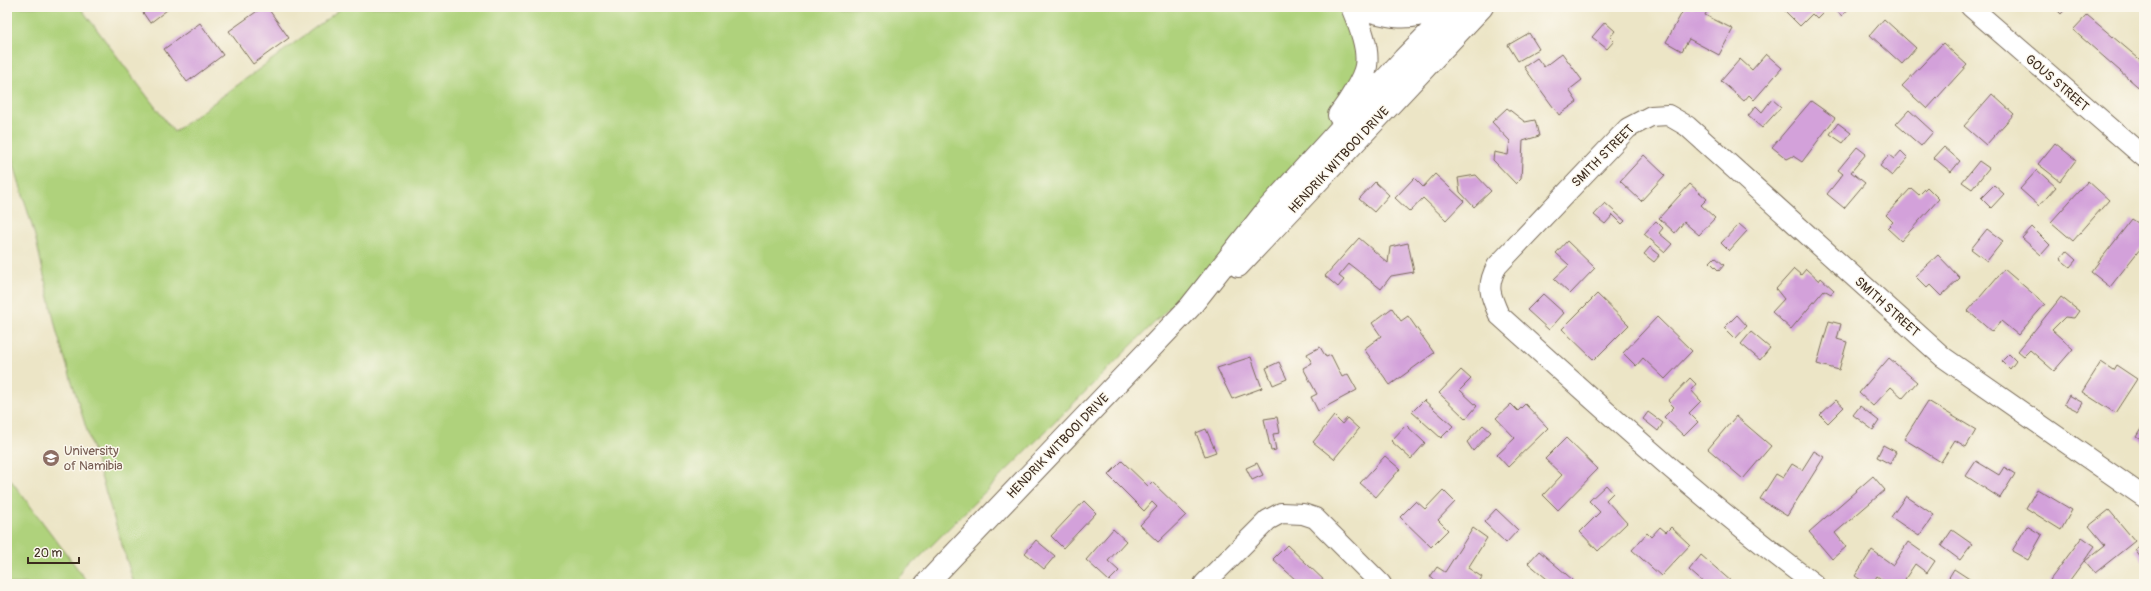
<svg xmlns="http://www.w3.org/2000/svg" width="2151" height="591" font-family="Pangolin,sans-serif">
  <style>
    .green { fill: #afd27b; stroke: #757e4c }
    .building { fill: #d3a1da }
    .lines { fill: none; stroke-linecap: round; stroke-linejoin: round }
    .minor-casing { stroke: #796b59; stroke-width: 22 }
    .major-casing { stroke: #796b59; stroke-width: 24 }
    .minor { stroke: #fff; stroke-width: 20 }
    .major { stroke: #fff; stroke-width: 22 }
    .labels { text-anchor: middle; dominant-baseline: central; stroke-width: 3; stroke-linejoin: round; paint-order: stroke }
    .street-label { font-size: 13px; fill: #3b2a1e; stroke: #fbf7ec }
    .education-label { font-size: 13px; fill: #785e54; stroke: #fbf7ec; text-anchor: start }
  </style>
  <rect width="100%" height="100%" fill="#fbf7ec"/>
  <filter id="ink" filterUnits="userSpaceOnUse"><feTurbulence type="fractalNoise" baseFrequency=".025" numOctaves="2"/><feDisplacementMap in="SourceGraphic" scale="8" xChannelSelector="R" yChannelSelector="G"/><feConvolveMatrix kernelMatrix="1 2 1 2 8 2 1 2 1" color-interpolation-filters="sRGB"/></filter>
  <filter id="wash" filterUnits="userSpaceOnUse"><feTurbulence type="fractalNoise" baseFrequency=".012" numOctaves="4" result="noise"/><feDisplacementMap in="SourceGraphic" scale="16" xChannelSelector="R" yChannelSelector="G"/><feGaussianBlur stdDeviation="0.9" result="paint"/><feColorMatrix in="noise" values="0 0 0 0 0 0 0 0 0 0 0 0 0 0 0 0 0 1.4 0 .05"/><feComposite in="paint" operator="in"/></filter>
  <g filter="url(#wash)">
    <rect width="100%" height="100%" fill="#ece5c6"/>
    <path class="green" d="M 7,7 L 80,7 L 174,132 L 343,7 L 1352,7 L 1364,45 L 1349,102 L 1266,211 L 893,584 L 134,584 L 57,333 L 35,236 L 7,141 Z
      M 7,475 L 89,584 L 7,584 Z"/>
    <g id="blocks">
      <path class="building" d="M 139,7 L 171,7 L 150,23 Z
        M 263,7 L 267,7 L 289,38 L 253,64 L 229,31 Z
        M 1685,7 L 1709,7 L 1705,15 L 1733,29 L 1719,55 L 1689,39 L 1682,51 L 1666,42 Z
        M 1781,7 L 1821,7 L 1825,11 L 1817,19 L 1812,14 L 1800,26 Z
        M 1832,7 L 1850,7 L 1842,16 Z
        M 2054,7 L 2067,7 L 2061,14 Z
        M 2087,15 L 2144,63 L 2144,92 L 2073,30 Z
        M 1884,19 L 1916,48 L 1902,64 L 1870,35 Z
        M 1605,22 L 1615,31 L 1610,37 L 1614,41 L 1607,49 L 1592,37 Z
        M 200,23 L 223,55 L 187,82 L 164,49 Z
        M 1529,33 L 1539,49 L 1518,61 L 1508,45 Z
        M 1943,43 L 1967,65 L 1927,109 L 1902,86 Z
        M 1562,53 L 1582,80 L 1569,90 L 1577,102 L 1559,115 L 1524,67 L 1537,58 L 1544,67 Z
        M 1766,54 L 1782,68 L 1754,100 L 1749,95 L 1744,101 L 1721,81 L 1740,59 L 1752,70 Z
        M 1992,94 L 2014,114 L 1986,145 L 1964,126 Z
        M 1772,99 L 1781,107 L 1762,128 L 1748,116 L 1756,106 L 1762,112 Z
        M 1811,101 L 1835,118 L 1802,162 L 1793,156 L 1787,159 L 1772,147 Z
        M 1507,108 L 1525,122 L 1535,120 L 1539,136 L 1523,141 L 1521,179 L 1516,184 L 1493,160 L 1494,152 L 1508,155 L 1510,141 L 1492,122 Z
        M 1909,110 L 1933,132 L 1921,146 L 1896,124 Z
        M 1838,123 L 1851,133 L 1843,143 L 1830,134 Z
        M 2055,143 L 2076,160 L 2060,181 L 2038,164 Z
        M 1857,147 L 1866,154 L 1851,172 L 1865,183 L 1844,208 L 1827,194 L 1843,174 L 1838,170 Z
        M 1944,147 L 1960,161 L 1951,172 L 1934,158 Z
        M 1901,151 L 1908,158 L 1892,176 L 1880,166 L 1889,155 L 1894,159 Z
        M 1644,155 L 1665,175 L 1641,201 L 1620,181 Z
        M 1979,161 L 1989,168 L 1972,189 L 1962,182 Z
        M 2037,170 L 2056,187 L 2039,206 L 2020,189 Z
        M 1435,174 L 1464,201 L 1446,220 L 1423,198 L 1410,212 L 1395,198 L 1414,178 L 1423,187 Z
        M 1476,175 L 1491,191 L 1474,207 L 1460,192 L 1458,178 Z
        M 2088,181 L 2109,200 L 2073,241 L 2051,222 Z
        M 1375,182 L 1389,195 L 1374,212 L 1359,199 Z
        M 1690,184 L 1707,199 L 1701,205 L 1715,218 L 1699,235 L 1684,222 L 1675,233 L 1659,218 Z
        M 1994,185 L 2004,194 L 1991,208 L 1981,198 Z
        M 1927,187 L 1939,199 L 1901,241 L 1887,228 L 1893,222 L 1886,215 L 1911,188 L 1919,195 Z
        M 1605,203 L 1625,221 L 1622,224 L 1613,215 L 1605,224 L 1594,215 Z
        M 2132,219 L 2144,227 L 2144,244 L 2110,287 L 2091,272 Z
        M 1656,221 L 1663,228 L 1659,233 L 1672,244 L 1665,252 L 1644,234 Z
        M 1739,224 L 1747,231 L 1729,251 L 1721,243 Z
        M 2032,227 L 2050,245 L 2041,255 L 2022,238 Z
        M 1987,229 L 2003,241 L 1987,261 L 1971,249 Z
        M 1359,238 L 1388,263 L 1390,247 L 1408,243 L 1414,272 L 1391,276 L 1381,289 L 1349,264 L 1339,276 L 1344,280 L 1338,287 L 1325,276 Z
        M 1567,241 L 1595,268 L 1570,294 L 1554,279 L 1569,265 L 1556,253 Z
        M 1650,247 L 1660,255 L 1654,262 L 1644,254 Z
        M 2066,251 L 2076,260 L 2070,267 L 2060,259 Z
        M 1938,255 L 1960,278 L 1941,296 L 1930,285 L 1927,288 L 1915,276 Z
        M 1715,257 L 1724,265 L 1719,271 L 1710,262 Z
        M 1794,269 L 1801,275 L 1806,269 L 1819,281 L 1821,278 L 1834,290 L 1831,294 L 1824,290 L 1791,329 L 1772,312 L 1784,299 L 1776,289 Z
        M 2004,269 L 2045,304 L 2018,335 L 2001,321 L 1992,332 L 1968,311 Z
        M 1543,294 L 1564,313 L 1549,330 L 1527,310 Z
        M 1597,294 L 1629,325 L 1594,360 L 1562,329 Z
        M 2061,297 L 2079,311 L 2074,318 L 2065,317 L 2052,330 L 2073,349 L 2054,371 L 2030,350 L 2024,356 L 2018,351 Z
        M 1392,308 L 1401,321 L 1408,316 L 1434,353 L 1390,385 L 1364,349 L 1381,336 L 1372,323 Z
        M 1737,315 L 1747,326 L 1735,339 L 1724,328 Z
        M 1657,317 L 1692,351 L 1665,379 L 1643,358 L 1636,366 L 1623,353 Z
        M 1829,321 L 1841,324 L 1837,339 L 1847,342 L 1839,370 L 1817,364 Z
        M 1751,332 L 1770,348 L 1760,360 L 1741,344 Z
        M 1320,347 L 1326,357 L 1331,355 L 1342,377 L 1348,374 L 1357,390 L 1318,411 L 1311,397 L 1317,394 L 1303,368 L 1312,363 L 1307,354 Z
        M 2009,354 L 2016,361 L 2010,369 L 2002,361 Z
        M 1251,357 L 1262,388 L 1232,399 L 1217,368 Z
        M 1889,358 L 1917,382 L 1903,398 L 1891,387 L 1873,406 L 1859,393 Z
        M 1279,362 L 1287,379 L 1273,385 L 1266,368 Z
        M 2101,362 L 2113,370 L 2116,365 L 2137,379 L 2115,413 L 2082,392 Z
        M 1461,370 L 1471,379 L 1460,390 L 1477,406 L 1466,419 L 1439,393 Z
        M 1690,378 L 1696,384 L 1691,390 L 1701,401 L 1689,413 L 1698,422 L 1684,436 L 1664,417 L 1674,407 L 1668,401 Z
        M 2069,395 L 2083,403 L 2078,411 L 2064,404 Z
        M 1424,400 L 1453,426 L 1441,438 L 1412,412 Z
        M 1836,400 L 1844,407 L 1828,423 L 1820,415 Z
        M 1928,401 L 1976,430 L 1966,447 L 1955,440 L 1941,462 L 1904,439 Z
        M 1511,404 L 1518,411 L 1525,404 L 1548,428 L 1508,467 L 1497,455 L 1515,438 L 1496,418 Z
        M 1860,406 L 1879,421 L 1873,430 L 1853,415 Z
        M 1648,412 L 1663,423 L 1658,431 L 1643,419 Z
        M 1334,416 L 1342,424 L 1347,418 L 1359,429 L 1334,459 L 1313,442 Z
        M 1736,416 L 1771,446 L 1743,479 L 1708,449 Z
        M 1277,417 L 1280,433 L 1273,434 L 1276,450 L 1271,451 L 1264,419 Z
        M 2144,424 L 2144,442 L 2136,437 Z
        M 1406,425 L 1425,443 L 1411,459 L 1391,441 Z
        M 1483,425 L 1491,432 L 1473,451 L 1467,442 Z
        M 1206,429 L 1216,452 L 1205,456 L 1196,433 Z
        M 1566,438 L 1598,469 L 1558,510 L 1543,495 L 1562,475 L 1545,459 Z
        M 1883,445 L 1896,452 L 1890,464 L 1877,457 Z
        M 1814,451 L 1824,457 L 1787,516 L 1760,499 L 1776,474 L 1783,478 L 1792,464 L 1802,470 Z
        M 1385,456 L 1400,469 L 1376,497 L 1360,483 Z
        M 1122,461 L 1148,486 L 1152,482 L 1186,515 L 1158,542 L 1140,525 L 1157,507 L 1152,502 L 1144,511 L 1108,475 Z
        M 1976,461 L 1999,475 L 2004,467 L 2015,474 L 2000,498 L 1966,476 Z
        M 1257,463 L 1263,475 L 1252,480 L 1246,468 Z
        M 1873,476 L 1885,490 L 1835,533 L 1846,547 L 1832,559 L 1809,532 Z
        M 1606,485 L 1613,493 L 1606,500 L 1627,523 L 1598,551 L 1580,532 L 1600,512 L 1589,501 Z
        M 2037,489 L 2072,510 L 2061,530 L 2026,508 Z
        M 1443,490 L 1455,502 L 1438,520 L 1448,530 L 1431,547 L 1400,517 L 1416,501 L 1425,509 Z
        M 1906,496 L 1934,515 L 1919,536 L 1891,517 Z
        M 1084,501 L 1096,513 L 1063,548 L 1051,536 Z
        M 1496,509 L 1518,530 L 1506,543 L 1484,522 Z
        M 2109,510 L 2135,541 L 2095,573 L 2085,561 L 2105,545 L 2089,526 Z
        M 2027,526 L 2042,535 L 2028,560 L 2012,551 Z
        M 1660,527 L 1666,532 L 1671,527 L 1690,545 L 1661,576 L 1632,550 L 1647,533 L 1651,537 Z
        M 1473,528 L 1487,538 L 1468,568 L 1482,577 L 1478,584 L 1457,584 L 1453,581 L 1451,584 L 1441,584 L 1430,577 L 1437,567 L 1445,572 Z
        M 1113,529 L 1126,541 L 1108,561 L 1119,571 L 1109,581 L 1086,560 Z
        M 1952,530 L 1972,544 L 1960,560 L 1941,546 Z
        M 2082,537 L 2095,546 L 2067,584 L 2056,584 L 2050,580 Z
        M 1036,540 L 1055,556 L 1044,569 L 1025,553 Z
        M 1908,542 L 1935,561 L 1927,573 L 1915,564 L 1905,579 L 1912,584 L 1888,584 L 1877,576 L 1872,584 L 1867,584 L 1855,576 L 1872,550 L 1893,565 Z
        M 2144,544 L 2144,562 L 2135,550 Z
        M 1287,545 L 1328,584 L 1294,584 L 1297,581 L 1273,559 Z
        M 1539,551 L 1573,580 L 1570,584 L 1553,584 L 1528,563 Z
        M 1701,555 L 1732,582 L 1730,584 L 1705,584 L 1689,570 Z
        M 1954,569 L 1977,584 L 1945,584 Z"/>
    </g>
  </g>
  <g filter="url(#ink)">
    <use href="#blocks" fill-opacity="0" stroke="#796b59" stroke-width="1"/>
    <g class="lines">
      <g class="minor-casing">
        <path id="minor" d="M 1971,7 L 2144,157
          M 1204,584 L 1268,520 L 1281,513 L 1303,514 L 1315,518 L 1381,584
          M 1814,584 C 1703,501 1601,407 1499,315 C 1490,295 1486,286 1497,266 L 1628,128 L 1651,116 L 1668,115 L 1687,126 L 1943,357 L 2144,497"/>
      </g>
      <g class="major-casing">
        <path id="major" d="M 1357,7 C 1388,16 1409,23 1440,7
          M 1339,115 C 1347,105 1364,79 1366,66 C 1369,47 1359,24 1352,7
          M 1238,266 L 1482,7
          M 926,584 L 1190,307 L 1266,211 L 1404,59 L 1455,7"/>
      </g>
      <use href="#minor" class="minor"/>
      <use href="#major" class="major"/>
    </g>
  </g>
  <defs>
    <g id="university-disc" transform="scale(0.9)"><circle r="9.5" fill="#8d6e63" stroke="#fbf7ec"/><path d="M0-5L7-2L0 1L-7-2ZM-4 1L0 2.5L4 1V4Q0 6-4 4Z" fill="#fff"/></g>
  </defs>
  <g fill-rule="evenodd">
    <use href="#university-disc" x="51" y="458"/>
  </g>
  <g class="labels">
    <g class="street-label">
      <text transform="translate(2057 83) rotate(41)">GOUS STREET</text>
      <text transform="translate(1603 156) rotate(-45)">SMITH STREET</text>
      <text transform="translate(1339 160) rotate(-47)">HENDRIK WITBOOI DRIVE</text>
      <text transform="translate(1887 307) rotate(42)">SMITH STREET</text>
      <text transform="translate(1058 446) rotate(-46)">HENDRIK WITBOOI DRIVE</text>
    </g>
    <g class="education-label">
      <text x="64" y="451">University<tspan x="64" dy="15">of Namibia</tspan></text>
    </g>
  </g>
  <rect width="2151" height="591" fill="none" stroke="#fbf7ec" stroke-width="24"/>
  <path d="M28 557v6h51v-6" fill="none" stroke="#3b2a1e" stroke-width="2"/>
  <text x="34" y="557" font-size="12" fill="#3b2a1e" stroke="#fbf7ec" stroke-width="3" paint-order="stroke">20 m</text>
</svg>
